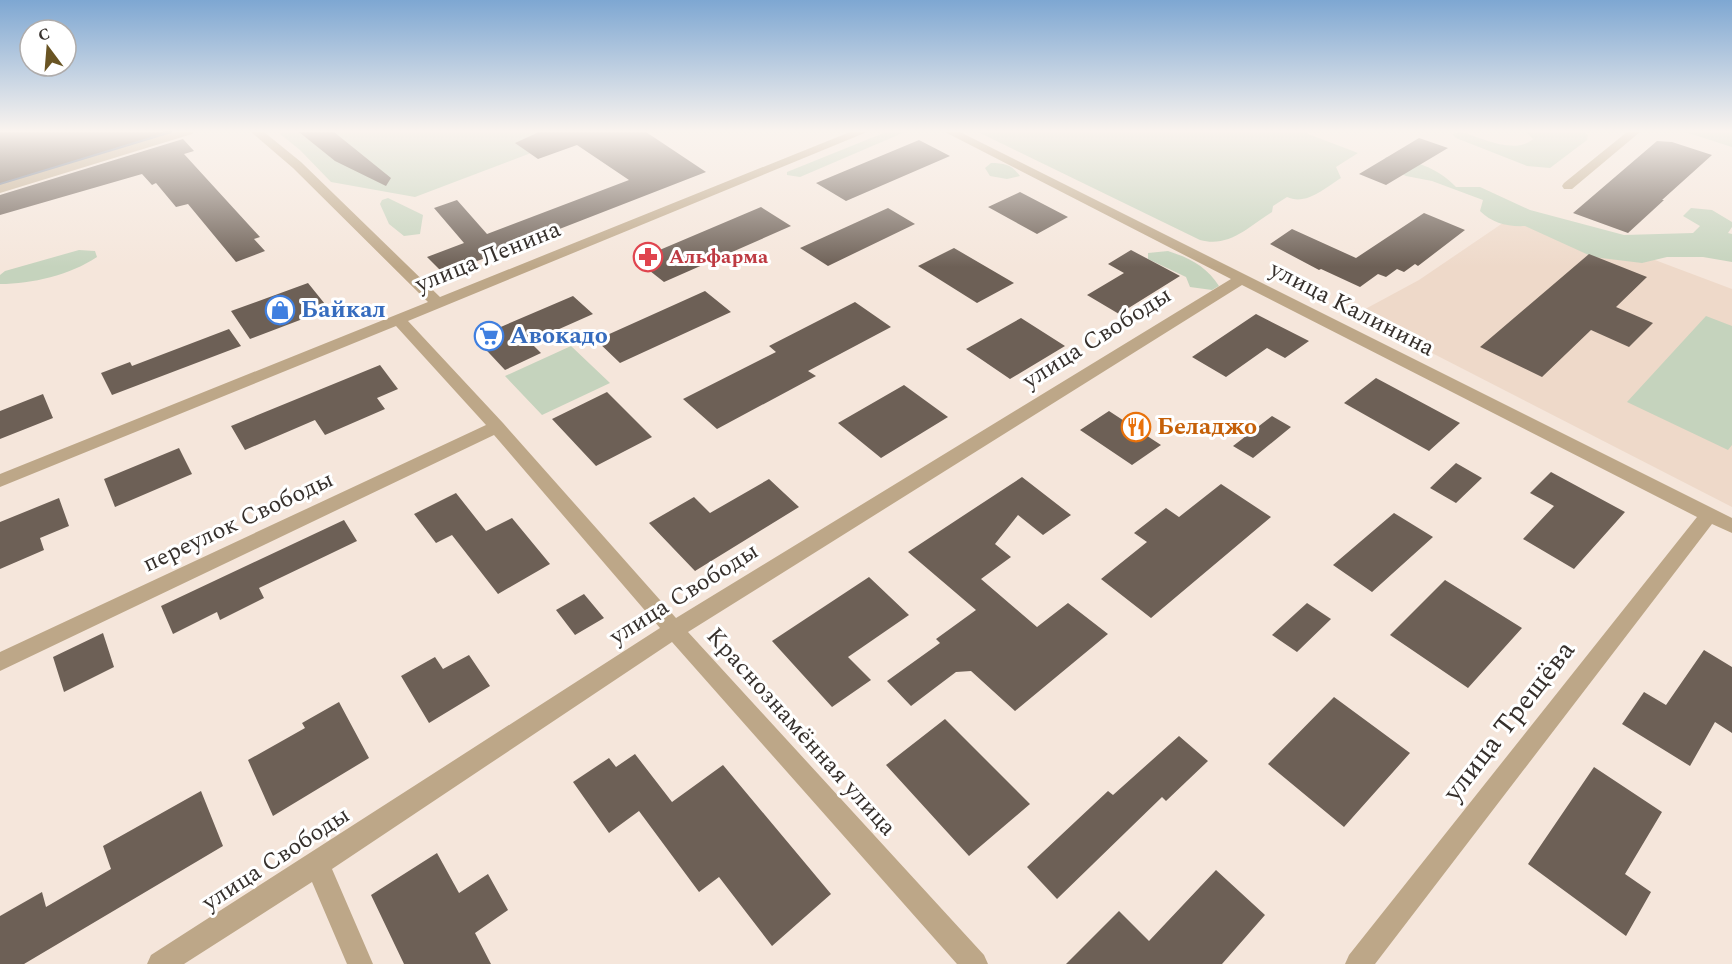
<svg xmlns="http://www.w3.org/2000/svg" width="1732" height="964" font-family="Spectral,serif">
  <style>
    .built { fill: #eed9c9 }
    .green { fill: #c5d3bd }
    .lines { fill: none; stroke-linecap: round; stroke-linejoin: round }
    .stream { stroke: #69768a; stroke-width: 5 }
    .building { fill: #6d6056 }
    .minor { fill: #bda788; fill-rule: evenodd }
    .labels { text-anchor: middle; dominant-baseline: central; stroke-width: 6; stroke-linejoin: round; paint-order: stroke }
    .far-health-label { font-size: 20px; font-weight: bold; fill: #be3a42; stroke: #fff; text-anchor: start }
    .street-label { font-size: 24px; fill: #36302c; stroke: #fff }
    .shop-label { font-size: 24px; font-weight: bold; fill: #366cbe; stroke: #fff; text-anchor: start }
    .food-label { font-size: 24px; font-weight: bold; fill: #c56008; stroke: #fff; text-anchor: start }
    .near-street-label { font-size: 28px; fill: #36302c; stroke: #fff }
  </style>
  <rect width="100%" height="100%" fill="#f5e6db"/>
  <path class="built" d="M 1522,210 L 1732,289 L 1732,507 L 1356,314 L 1419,280 Z"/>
  <path class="green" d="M 281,132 L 586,132 L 415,197 L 331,182 L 300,150 L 280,134 Z
    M 886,132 L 905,132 L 800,177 L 787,175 L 787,172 Z
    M 978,132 L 1303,132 L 1358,153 L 1336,167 L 1341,178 C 1325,188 1306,206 1287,197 L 1273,206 L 1272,212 C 1248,227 1229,248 1200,240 Z
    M 1462,132 C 1482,138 1515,155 1533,139 L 1526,132 L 1585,132 L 1588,135 L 1587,140 L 1550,168 L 1527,166 L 1456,138 L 1452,134 Z
    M 1685,132 L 1732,132 L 1732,147 Z
    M 1386,157 C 1413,159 1438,168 1456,187 L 1480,187 L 1530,210 L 1624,235 L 1693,233 L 1700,226 L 1683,216 L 1691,208 L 1712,210 L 1732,222 L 1732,227 L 1728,233 L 1732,234 L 1732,262 L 1703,257 L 1667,257 L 1642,263 L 1593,257 L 1525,226 C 1508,227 1492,223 1480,211 L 1483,200 L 1432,181 L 1406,176 L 1381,164 Z
    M 991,163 C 1005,163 1012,165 1020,176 L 1007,179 L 990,176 L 985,168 Z
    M 388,198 L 423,215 L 420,234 L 404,236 L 389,224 L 380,204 L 382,200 Z
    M 79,250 L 95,251 L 97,257 C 70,275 32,284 0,284 L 0,275 L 5,271 Z
    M 1168,251 C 1190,258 1207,267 1219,286 L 1212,290 L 1190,287 L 1186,277 L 1148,259 L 1148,253 Z
    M 1706,316 L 1732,326 L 1732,445 L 1728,450 L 1627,402 Z
    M 571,346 L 610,383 L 542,415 L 505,376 Z"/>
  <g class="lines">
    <path class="stream" d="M 0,183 L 170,132"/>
  </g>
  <path class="building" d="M 0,132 L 167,132 L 0,183 Z
    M 299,132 L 334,132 L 391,178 L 386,186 L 335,161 Z
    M 539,132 L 646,132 L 706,172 L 444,274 L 427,257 L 464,243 L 434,208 L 457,200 L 487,234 L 629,180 L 577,145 L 538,159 L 515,143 Z
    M 1419,138 L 1448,148 L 1386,185 L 1359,174 Z
    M 183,139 L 194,151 L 184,154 L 260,237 L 254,239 L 265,251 L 236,262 L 188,204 L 176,207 L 156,183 L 152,185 L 142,174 L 0,215 L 0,195 Z
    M 919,140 L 950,156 L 846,201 L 816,183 Z
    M 1657,141 L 1672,142 L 1712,155 L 1662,200 L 1664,200 L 1628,233 L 1573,213 Z
    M 1020,192 L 1068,217 L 1037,234 L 988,207 Z
    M 761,207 L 791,226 L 664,282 L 636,260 Z
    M 888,208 L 915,224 L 828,266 L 800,248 Z
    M 1424,213 L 1465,230 L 1418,266 L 1415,264 L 1404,272 L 1397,269 L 1386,277 L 1378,274 L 1360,287 L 1321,269 L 1319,270 L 1270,244 L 1292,229 L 1356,258 Z
    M 954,248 L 1014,283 L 977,303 L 918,266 Z
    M 1131,250 L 1180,276 L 1119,314 L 1087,295 L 1124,273 L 1108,264 Z
    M 1589,254 L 1647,277 L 1616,307 L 1653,323 L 1629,347 L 1591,330 L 1542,377 L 1480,347 Z
    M 308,283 L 329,309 L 250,339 L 231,311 Z
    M 705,291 L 731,312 L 620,363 L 596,340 Z
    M 573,296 L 593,314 L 530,342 L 541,353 L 505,370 L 475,338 Z
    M 855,302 L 891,327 L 808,371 L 816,376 L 717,429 L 683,399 L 776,352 L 769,346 Z
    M 1256,314 L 1309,341 L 1285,358 L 1267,348 L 1226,377 L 1192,357 Z
    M 1021,318 L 1065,346 L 1010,379 L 966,349 Z
    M 229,329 L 241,346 L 112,395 L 101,373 L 130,362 L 132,366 Z
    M 380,365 L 398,389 L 377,398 L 385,409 L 325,435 L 315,420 L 245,450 L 231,426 Z
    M 1376,378 L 1460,423 L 1429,451 L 1344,403 Z
    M 904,385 L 948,417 L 881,458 L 838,423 Z
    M 607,392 L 652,437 L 596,466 L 552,419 Z
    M 43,394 L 53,418 L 0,439 L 0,411 Z
    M 1109,411 L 1161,445 L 1132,465 L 1080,430 Z
    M 1272,416 L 1291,427 L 1253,458 L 1233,446 Z
    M 179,448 L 192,474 L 115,507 L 104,479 Z
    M 1456,463 L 1482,478 L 1456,503 L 1430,488 Z
    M 1551,472 L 1625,512 L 1574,569 L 1523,539 L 1554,506 L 1530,493 Z
    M 1022,477 L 1071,515 L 1043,535 L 1018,515 L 995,544 L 1011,557 L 981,579 L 1037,627 L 1068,603 L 1108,634 L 1015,711 L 971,671 L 956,672 L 911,706 L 887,681 L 940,643 L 936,639 L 976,610 L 908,552 Z
    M 769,479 L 799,507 L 695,571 L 649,523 L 694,497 L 710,513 Z
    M 1221,484 L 1271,517 L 1151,618 L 1101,579 L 1147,542 L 1134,533 L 1166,508 L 1179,517 Z
    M 456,493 L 486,531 L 512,518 L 550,564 L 498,594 L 452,535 L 436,543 L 414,514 Z
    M 59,498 L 69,526 L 40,538 L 44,550 L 0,569 L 0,522 Z
    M 1394,513 L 1433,537 L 1372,592 L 1333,565 Z
    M 344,520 L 357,541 L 259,588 L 264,598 L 220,620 L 217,612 L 173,634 L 161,606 Z
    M 869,577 L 909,615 L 848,657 L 871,680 L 832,707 L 772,641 Z
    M 1445,580 L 1522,628 L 1468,688 L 1390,635 Z
    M 584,594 L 604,618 L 575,635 L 556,610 Z
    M 1307,603 L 1331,619 L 1297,652 L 1272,635 Z
    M 103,633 L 114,667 L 64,692 L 53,657 Z
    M 1704,650 L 1732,667 L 1732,733 L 1715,722 L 1690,766 L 1622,724 L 1644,692 L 1666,705 Z
    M 469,655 L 490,686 L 429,723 L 401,676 L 435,657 L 443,669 Z
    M 1334,697 L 1410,753 L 1344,827 L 1268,764 Z
    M 339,702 L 369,758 L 273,816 L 248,760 L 305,728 L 302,723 Z
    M 945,719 L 1030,804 L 969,856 L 886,765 Z
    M 1179,736 L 1208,761 L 1166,801 L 1162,797 L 1057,899 L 1027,867 L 1108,791 L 1113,795 Z
    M 635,754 L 672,802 L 723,765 L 831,894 L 772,946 L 719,877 L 699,892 L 639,811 L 609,833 L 573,782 L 609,758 L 616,767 Z
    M 1594,767 L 1662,812 L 1625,874 L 1651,892 L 1626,936 L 1528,864 Z
    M 201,791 L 223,846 L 24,964 L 0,964 L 0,916 L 42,892 L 46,907 L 111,869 L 103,846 Z
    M 437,853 L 459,893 L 488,874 L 508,910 L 475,933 L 491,964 L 404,964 L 371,895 Z
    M 1216,870 L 1265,915 L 1222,964 L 1066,964 L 1119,911 L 1149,941 Z"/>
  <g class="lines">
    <path class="minor" d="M 175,132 L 194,132 L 192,134 L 0,193 L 0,185 Z
      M 251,132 L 264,132 L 301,162 L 440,297 L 850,132 L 867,132 L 408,321 L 503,423 L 676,618 L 1231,279 L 945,132 L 960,132 L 1732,518 L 1732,533 L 1712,524 L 1375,964 L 1345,964 L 1349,955 L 1697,517 L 1242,285 L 688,632 L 984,955 L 988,964 L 957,964 L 672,642 L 332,869 L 373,964 L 347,964 L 312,882 L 184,964 L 147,964 L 151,955 L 660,628 L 494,435 L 0,671 L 0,652 L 486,425 L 396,326 L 0,487 L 0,474 L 428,302 L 293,168 Z
      M 1627,132 L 1640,132 L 1572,189 L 1564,189 L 1562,186 L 1564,183 Z"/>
  </g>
  <linearGradient id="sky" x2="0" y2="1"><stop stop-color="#7ea7d2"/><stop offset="0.49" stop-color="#faf4ef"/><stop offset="1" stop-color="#faf4ef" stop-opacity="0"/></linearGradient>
  <rect width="1732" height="267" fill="url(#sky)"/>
  <defs>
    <g id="pharmacy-ring" transform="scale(1.5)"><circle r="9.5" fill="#fff" stroke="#e0444e" stroke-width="1.5"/><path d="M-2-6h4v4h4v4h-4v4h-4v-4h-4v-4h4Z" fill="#e0444e"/></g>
    <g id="shop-ring" transform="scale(1.5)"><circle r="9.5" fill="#fff" stroke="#3f7fe0" stroke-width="1.5"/><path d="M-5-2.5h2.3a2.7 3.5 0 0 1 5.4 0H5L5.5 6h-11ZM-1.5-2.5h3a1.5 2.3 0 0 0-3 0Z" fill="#3f7fe0"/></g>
    <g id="supermarket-ring" transform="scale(1.5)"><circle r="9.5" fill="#fff" stroke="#3f7fe0" stroke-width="1.5"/><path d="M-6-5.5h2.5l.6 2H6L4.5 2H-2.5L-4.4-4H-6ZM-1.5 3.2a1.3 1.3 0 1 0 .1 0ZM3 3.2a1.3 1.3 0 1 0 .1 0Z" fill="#3f7fe0"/></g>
    <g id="restaurant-ring" transform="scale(1.5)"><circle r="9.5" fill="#fff" stroke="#e8710a" stroke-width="1.5"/><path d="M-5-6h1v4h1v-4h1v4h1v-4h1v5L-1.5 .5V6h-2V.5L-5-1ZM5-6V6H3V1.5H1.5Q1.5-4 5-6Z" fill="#e8710a"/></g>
  </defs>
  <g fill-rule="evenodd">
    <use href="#pharmacy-ring" x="648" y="257"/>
    <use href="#shop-ring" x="280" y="310"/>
    <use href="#supermarket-ring" x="489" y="336"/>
    <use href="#restaurant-ring" x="1136" y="427"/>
  </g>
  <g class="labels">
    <g class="far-health-label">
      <text x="669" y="257">Альфарма</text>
    </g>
    <g class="street-label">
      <text transform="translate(488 257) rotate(-22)">улица Ленина</text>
      <text transform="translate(1352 309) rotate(27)">улица Калинина</text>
      <text transform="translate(1097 338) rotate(-32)">улица Свободы</text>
      <text transform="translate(238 522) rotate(-25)">переулок Свободы</text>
      <text transform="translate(684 594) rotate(-32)">улица Свободы</text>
      <text transform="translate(801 732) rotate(48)">Краснознамённая улица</text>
      <text transform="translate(276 859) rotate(-33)">улица Свободы</text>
    </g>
    <g class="shop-label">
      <text x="301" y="310">Байкал</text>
      <text x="510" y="336">Авокадо</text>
    </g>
    <g class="food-label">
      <text x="1157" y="427">Беладжо</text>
    </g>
    <g class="near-street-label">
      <text transform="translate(1509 721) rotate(-52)">улица Трещёва</text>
    </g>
  </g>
  <g transform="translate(48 48) rotate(344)"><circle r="28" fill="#ffffff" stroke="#afacab" stroke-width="1.5"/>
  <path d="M0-4.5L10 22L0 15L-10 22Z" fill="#695423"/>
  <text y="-9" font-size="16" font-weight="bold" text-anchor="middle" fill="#36302c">С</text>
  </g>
</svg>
